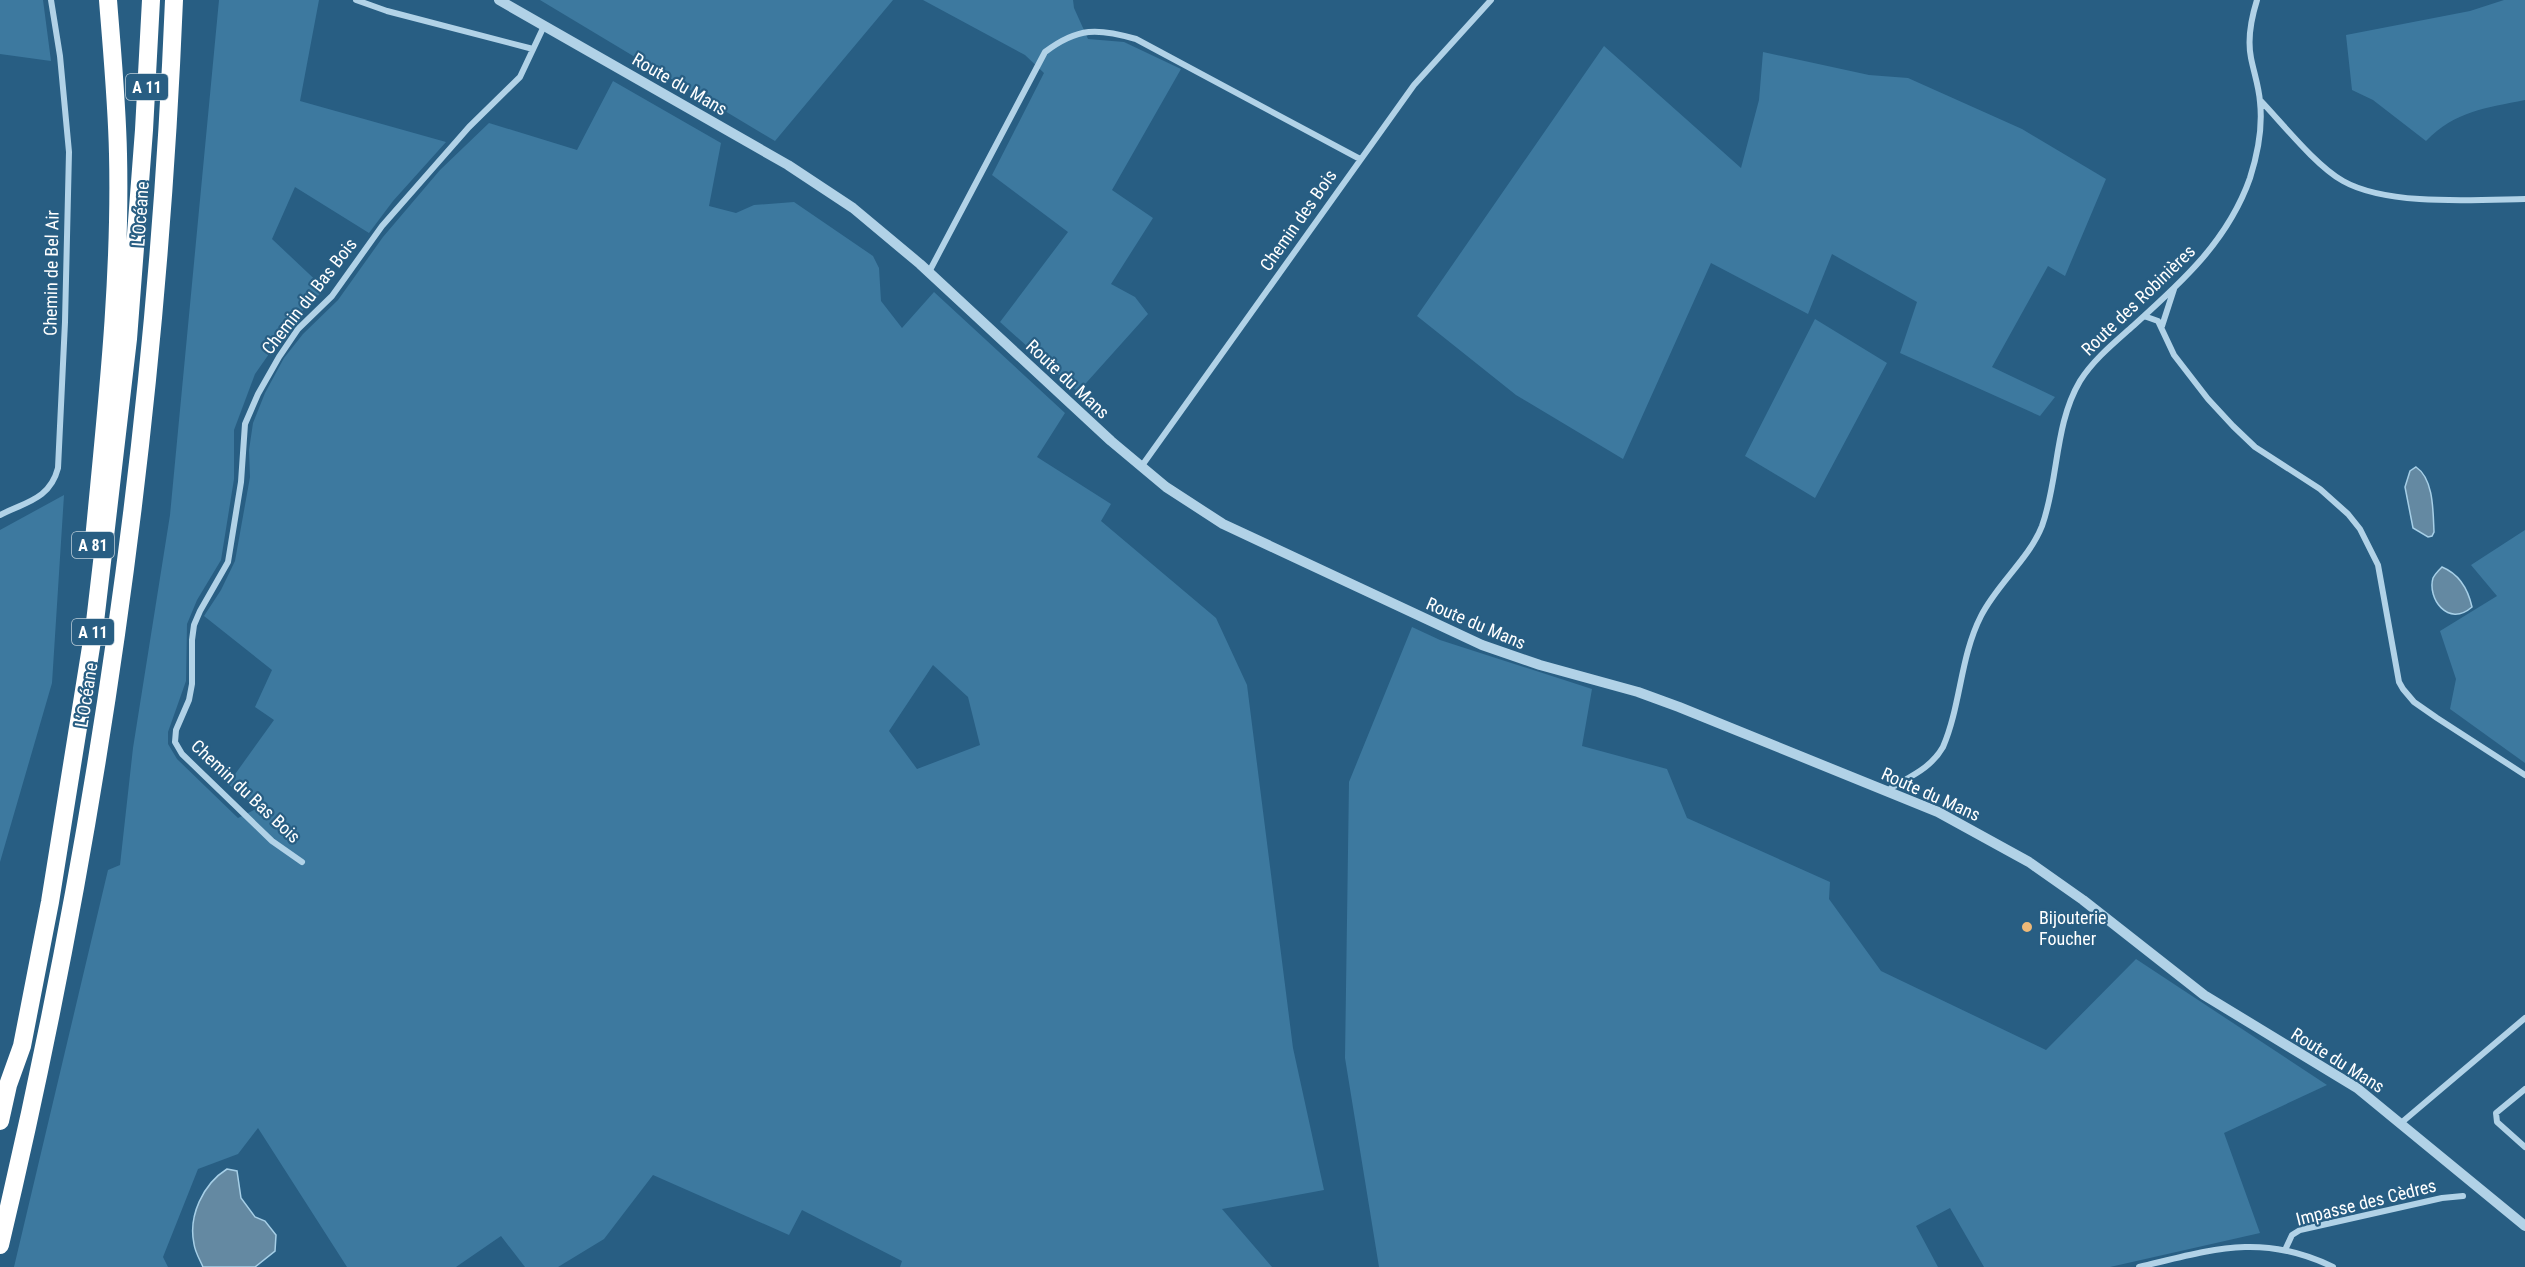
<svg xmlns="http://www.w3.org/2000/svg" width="2525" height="1267" font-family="'Roboto Condensed',sans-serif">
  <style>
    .green { fill: #3d799f; fill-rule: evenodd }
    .water { fill: #6489a2; stroke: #a6cfe7; stroke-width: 1.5 }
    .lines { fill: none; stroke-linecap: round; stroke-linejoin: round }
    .minor { stroke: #b1d2e7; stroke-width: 6 }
    .tertiary { stroke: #b1d2e7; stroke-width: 10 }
    .motorway { stroke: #fff; stroke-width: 18 }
    .poi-dot { fill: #eeb978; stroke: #285e83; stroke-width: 2 }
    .labels { text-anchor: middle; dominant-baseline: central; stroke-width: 4.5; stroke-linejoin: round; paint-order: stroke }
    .shield { fill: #285e83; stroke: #becfda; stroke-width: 1.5 }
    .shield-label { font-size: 16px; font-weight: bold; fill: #fff }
    .street-label { font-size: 18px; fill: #fff; stroke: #285e83 }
    .poi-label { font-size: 18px; fill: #fff; stroke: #285e83; text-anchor: start }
  </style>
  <rect width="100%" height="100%" fill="#285e83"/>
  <path class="green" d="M 0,0 L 43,0 L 51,61 L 0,54 Z
    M 219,0 L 319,0 L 300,101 L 446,142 L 393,201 L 369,233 L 295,187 L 272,239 L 325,289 L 292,321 L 255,374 L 234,430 L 234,479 L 221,560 L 197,600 L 187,624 L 186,681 L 168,732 L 168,744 L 177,759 L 238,818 L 258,808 L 228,784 L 274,720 L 255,707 L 272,670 L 204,616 L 221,590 L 235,561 L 250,477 L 249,450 L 253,423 L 265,393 L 284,358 L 303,334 L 338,300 L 383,237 L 440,170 L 489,123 L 577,150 L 613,81 L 721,143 L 709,206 L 736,213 L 754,205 L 794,202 L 873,256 L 879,268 L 881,301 L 902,328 L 934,292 L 1065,413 L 1037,457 L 1111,504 L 1101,521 L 1216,618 L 1247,685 L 1293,1048 L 1324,1190 L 1222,1209 L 1272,1267 L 900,1267 L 902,1261 L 802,1210 L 789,1235 L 653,1175 L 604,1239 L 558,1267 L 525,1267 L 501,1236 L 456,1267 L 347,1267 L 258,1128 L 238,1154 L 198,1169 L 163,1257 L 168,1267 L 14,1267 L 108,870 L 120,865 L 133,748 L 170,515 ZM 933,665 L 968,697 L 980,745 L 917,769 L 889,731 Z
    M 540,0 L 893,0 L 775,141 Z
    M 923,0 L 1073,0 L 1074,8 L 1088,39 L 1124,42 L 1181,69 L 1112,190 L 1153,218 L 1111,284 L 1135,297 L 1148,314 L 1078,392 L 1000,322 L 1068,232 L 992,175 L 1044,73 L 1025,55 Z
    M 2504,0 L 2525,0 L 2525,100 C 2486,108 2455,111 2426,141 L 2373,100 L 2352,90 L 2346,35 L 2470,11 Z
    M 1604,46 L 1741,168 L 1759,100 L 1763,52 L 1869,75 L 1908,78 L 2022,129 L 2106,179 L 2065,276 L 2048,266 L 1992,367 L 2055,397 L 2040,416 L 1900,353 L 1917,302 L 1832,254 L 1808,314 L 1711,263 L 1623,459 L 1516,395 L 1417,316 Z
    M 1815,319 L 1887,363 L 1815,498 L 1745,456 Z
    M 64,495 L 52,683 L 0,862 L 0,530 Z
    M 2525,530 L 2525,763 L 2450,709 L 2456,679 L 2440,631 L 2497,596 L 2471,565 Z
    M 1412,627 L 1440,640 L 1592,689 L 1582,746 L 1667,769 L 1687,818 L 1830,882 L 1829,899 L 1881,971 L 2046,1050 L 2136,959 L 2327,1085 L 2224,1133 L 2260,1233 L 2110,1267 L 1984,1267 L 1950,1208 L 1916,1226 L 1938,1267 L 1379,1267 L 1345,1058 L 1349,782 Z"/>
  <path class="water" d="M 2416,467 C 2434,479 2433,512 2434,532 L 2432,536 L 2428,537 L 2413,528 L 2405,487 L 2410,471 Z
    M 2442,567 C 2459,574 2468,589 2472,607 C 2448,628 2427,598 2433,578 C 2435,574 2439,570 2442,567 Z
    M 227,1169 L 237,1171 L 241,1198 L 255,1217 L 265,1221 L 276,1235 L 275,1251 L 255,1267 L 203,1267 C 200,1260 195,1252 194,1244 C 188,1216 203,1184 227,1169 Z"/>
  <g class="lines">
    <path class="minor" d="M 356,0 L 387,11 L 533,49
      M 2260,100 C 2283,124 2315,165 2343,181 C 2387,206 2474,200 2525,199
      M 929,272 L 1045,52 C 1078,27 1098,28 1136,39 L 1360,159
      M 2144,316 L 2158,321 L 2174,355 L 2208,399 L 2233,426 L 2255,447 L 2320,489 L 2348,514 L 2360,529 L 2378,565 L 2399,682 L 2403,689 L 2414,702 L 2437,718 L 2525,775
      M 2162,326 L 2174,289
      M 1141,467 L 1414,85 L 1491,0
      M 0,515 C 26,502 50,499 58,468 L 65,322 L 69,152 L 60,56 L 51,0
      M 1889,792 L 1891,788 C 1911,776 1931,768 1943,747 C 1961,705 1960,657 1981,616 C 1997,584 2029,559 2042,526 C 2059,479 2054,425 2080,381 C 2093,360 2114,343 2133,326 C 2181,283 2228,241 2250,178 C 2258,153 2263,129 2260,102 C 2259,87 2254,73 2251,58 C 2247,38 2251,19 2257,0
      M 302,862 L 272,841 L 182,754 L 175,742 L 176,730 L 189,700 L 192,684 L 192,640 L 194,625 L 200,611 L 228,562 L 241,482 L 245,424 L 258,394 L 279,357 L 298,329 L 332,296 L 382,226 L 469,127 L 520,77 L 544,26
      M 2525,1089 L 2496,1113 L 2497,1122 L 2525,1147
      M 2401,1123 L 2525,1018
      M 2285,1250 L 2292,1235 L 2300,1230 L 2442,1198 L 2463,1196
      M 2139,1267 C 2211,1250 2261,1232 2333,1267"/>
    <path class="tertiary" d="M 499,0 L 788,165 L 853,208 L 920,264 L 1111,441 L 1166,487 L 1223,524 L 1482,645 L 1540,665 L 1638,692 L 1679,707 L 1938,812 L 2029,862 L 2083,900 L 2204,995 L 2357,1088 L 2525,1226"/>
    <path class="motorway" d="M 94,540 C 106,412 121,283 118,154 C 117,103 112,51 108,0
      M 0,1121 L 8,1085 L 22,1046 L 50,902 L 95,622 L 128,339 L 144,130 L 151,0
      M 0,1245 C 97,837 157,420 174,0"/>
  </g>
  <circle class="poi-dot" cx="2027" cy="927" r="6"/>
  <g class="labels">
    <g class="shield">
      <rect x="126" y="74" width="42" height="26" rx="4.5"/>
      <rect x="72" y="532" width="42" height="26" rx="4.5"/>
      <rect x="72" y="619" width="42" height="26" rx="4.5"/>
    </g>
    <g class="shield-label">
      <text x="147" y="87">A 11</text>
      <text x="93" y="545">A 81</text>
      <text x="93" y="632">A 11</text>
    </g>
    <g class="street-label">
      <text transform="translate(680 84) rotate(30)">Route du Mans</text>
      <text transform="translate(140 214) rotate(-86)">L’Océane</text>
      <text transform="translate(1298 220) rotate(-55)">Chemin des Bois</text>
      <text transform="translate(51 273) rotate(-89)">Chemin de Bel Air</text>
      <text transform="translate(309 296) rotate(-52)">Chemin du Bas Bois</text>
      <text transform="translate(2138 300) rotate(-44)">Route des Robinières</text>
      <text transform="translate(1068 379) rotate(43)">Route du Mans</text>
      <text transform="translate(1476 623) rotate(23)">Route du Mans</text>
      <text transform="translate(86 695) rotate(-81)">L’Océane</text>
      <text transform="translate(246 791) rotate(43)">Chemin du Bas Bois</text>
      <text transform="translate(1931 794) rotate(24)">Route du Mans</text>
      <text transform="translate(2338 1060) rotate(32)">Route du Mans</text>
      <text transform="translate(2366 1202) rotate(-14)">Impasse des Cèdres</text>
    </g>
    <g class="poi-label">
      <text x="2039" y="917">Bijouterie<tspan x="2039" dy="21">Foucher</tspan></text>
    </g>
  </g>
</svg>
